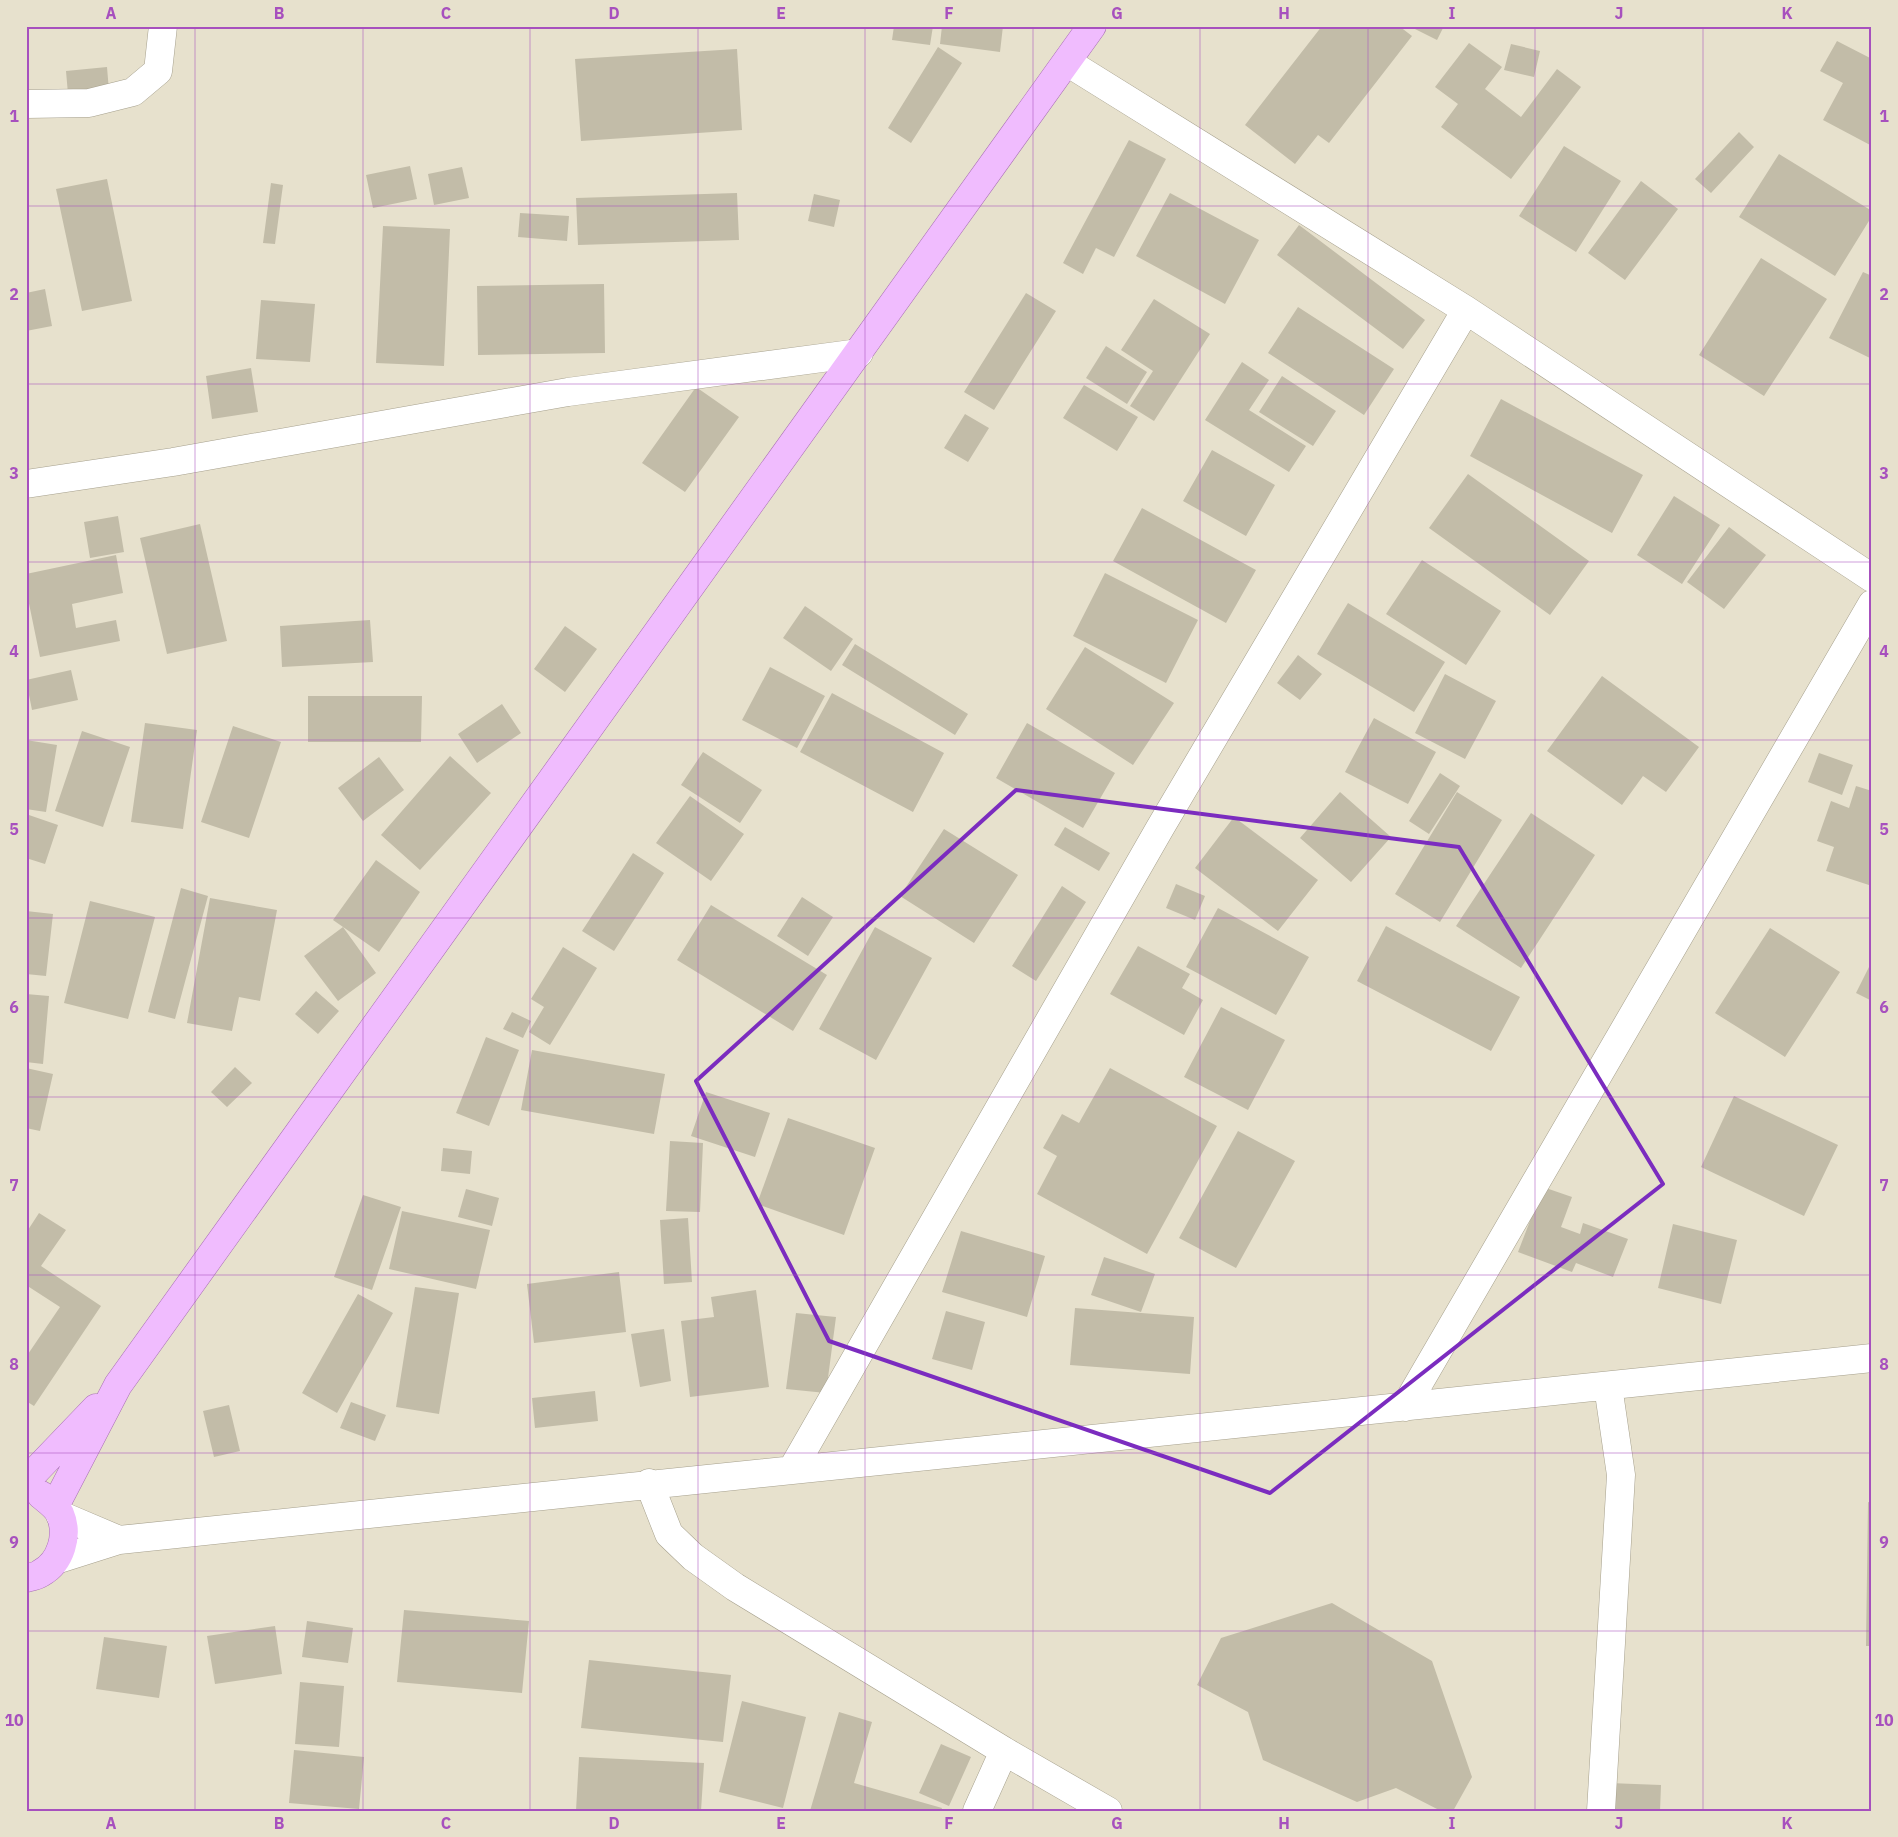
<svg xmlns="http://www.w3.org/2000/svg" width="1898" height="1837" font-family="'IBM Plex Sans',sans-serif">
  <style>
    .building { fill: #c2bca8 }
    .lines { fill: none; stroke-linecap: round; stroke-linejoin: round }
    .minor-casing { stroke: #a6a08d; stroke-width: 29 }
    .major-casing { stroke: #a76eb3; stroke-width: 29 }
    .minor { stroke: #fff; stroke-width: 28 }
    .major { stroke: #f0bcfe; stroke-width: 28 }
    .marked { fill: none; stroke: #7b2cbf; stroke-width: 4; stroke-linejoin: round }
    .grid { fill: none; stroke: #a750be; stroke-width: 1; stroke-opacity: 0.55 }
    .neatline { fill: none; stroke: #a750be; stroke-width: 2 }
    .grid-label { font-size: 16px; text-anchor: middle; font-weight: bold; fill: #a750be }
  </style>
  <rect width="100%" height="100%" fill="#e7e1cd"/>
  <path class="building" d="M 894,26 L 933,26 L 930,45 L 892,40 Z
    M 942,26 L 1003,26 L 1000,52 L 940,44 Z
    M 1322,26 L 1399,26 L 1412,36 L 1329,143 L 1318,135 L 1295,164 L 1245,125 Z
    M 1409,26 L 1444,26 L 1437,40 Z
    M 1837,41 L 1872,59 L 1872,146 L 1823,120 L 1843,83 L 1820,71 Z
    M 1469,43 L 1502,67 L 1485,89 L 1521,117 L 1557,69 L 1581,87 L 1511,179 L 1441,127 L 1458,104 L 1435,87 Z
    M 1511,44 L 1540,51 L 1534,77 L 1504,70 Z
    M 938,47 L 962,63 L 911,143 L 888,128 Z
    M 737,49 L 742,130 L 581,141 L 575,59 Z
    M 107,67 L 109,91 L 68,94 L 66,71 Z
    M 1739,132 L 1754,147 L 1711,193 L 1695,179 Z
    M 1129,140 L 1166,159 L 1114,257 L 1096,248 L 1083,274 L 1063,263 Z
    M 1564,146 L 1621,181 L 1576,252 L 1519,216 Z
    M 1779,154 L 1872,211 L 1872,216 L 1835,276 L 1739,217 Z
    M 410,166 L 417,199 L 373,208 L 366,175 Z
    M 462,167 L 469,198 L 434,205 L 428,174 Z
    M 107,179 L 132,301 L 82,311 L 56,189 Z
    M 1641,181 L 1678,209 L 1625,280 L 1588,253 Z
    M 271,183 L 283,185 L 275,244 L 263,243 Z
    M 737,193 L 739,240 L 578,245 L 576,198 Z
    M 1170,193 L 1259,240 L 1225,304 L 1136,256 Z
    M 814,194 L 840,200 L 834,227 L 808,221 Z
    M 520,213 L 569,216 L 567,241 L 518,237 Z
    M 1299,225 L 1425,320 L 1403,349 L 1277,255 Z
    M 383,226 L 450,229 L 444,366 L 376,363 Z
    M 1761,258 L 1827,299 L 1764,396 L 1699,355 Z
    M 1863,272 L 1872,276 L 1872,359 L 1829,338 Z
    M 604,284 L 605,353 L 478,355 L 477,286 Z
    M 45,289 L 52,326 L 26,331 L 26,293 Z
    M 1026,293 L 1056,311 L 994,410 L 964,392 Z
    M 1154,299 L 1210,334 L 1154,421 L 1130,406 L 1153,371 L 1121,350 Z
    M 261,300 L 315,304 L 310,362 L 256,359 Z
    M 1298,307 L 1394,369 L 1364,415 L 1268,353 Z
    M 1106,346 L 1147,372 L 1127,404 L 1086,378 Z
    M 1242,362 L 1269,380 L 1249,410 L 1306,446 L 1289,472 L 1205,420 Z
    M 251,368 L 258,412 L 212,419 L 206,376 Z
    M 1282,376 L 1336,411 L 1313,446 L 1259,412 Z
    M 1084,385 L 1138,417 L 1117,451 L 1063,418 Z
    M 696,387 L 739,417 L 685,492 L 642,463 Z
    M 1501,399 L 1643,475 L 1612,533 L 1470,456 Z
    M 965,414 L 989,428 L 968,462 L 944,448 Z
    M 1212,450 L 1275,485 L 1246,536 L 1183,501 Z
    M 1468,474 L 1589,561 L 1550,615 L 1429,528 Z
    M 1674,496 L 1720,525 L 1682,584 L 1637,555 Z
    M 1142,508 L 1256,570 L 1226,623 L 1113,561 Z
    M 118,516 L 124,552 L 90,558 L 84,522 Z
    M 200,524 L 227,641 L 167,654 L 140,538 Z
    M 1729,527 L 1766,555 L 1724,609 L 1687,582 Z
    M 116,555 L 123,593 L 72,604 L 76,628 L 116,620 L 120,641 L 40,657 L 26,589 L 26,574 Z
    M 1422,560 L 1501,611 L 1466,665 L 1386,614 Z
    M 1105,573 L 1198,620 L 1166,683 L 1073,636 Z
    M 1348,603 L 1445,662 L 1414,712 L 1317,654 Z
    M 805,606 L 853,639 L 831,671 L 783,638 Z
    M 370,620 L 373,662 L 282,667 L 280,626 Z
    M 565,626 L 597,649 L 565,692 L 534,669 Z
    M 855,644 L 968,714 L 955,735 L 842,665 Z
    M 1085,647 L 1174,703 L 1133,765 L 1046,709 Z
    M 1298,655 L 1322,674 L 1300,700 L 1277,683 Z
    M 770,667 L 825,696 L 797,748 L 742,720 Z
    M 71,670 L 78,700 L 32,710 L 26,680 Z
    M 1445,674 L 1496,701 L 1465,759 L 1415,733 Z
    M 1602,676 L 1699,747 L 1666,792 L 1643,776 L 1622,805 L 1547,751 Z
    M 832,693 L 944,753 L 913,812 L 800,752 Z
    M 308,696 L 422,696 L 421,742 L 308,742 Z
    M 502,704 L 521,733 L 477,763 L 458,734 Z
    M 1374,718 L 1436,752 L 1408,804 L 1345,772 Z
    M 145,723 L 197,730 L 183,829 L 131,822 Z
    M 1027,723 L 1115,773 L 1083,828 L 996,778 Z
    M 233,726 L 281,742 L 249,838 L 201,822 Z
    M 82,731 L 130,747 L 103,827 L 55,811 Z
    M 26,740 L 57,745 L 46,812 L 26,809 Z
    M 703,752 L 762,790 L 740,823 L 681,785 Z
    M 1819,753 L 1853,765 L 1842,795 L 1808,782 Z
    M 450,756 L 491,793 L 420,870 L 381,835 Z
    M 379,757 L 404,790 L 363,821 L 338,788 Z
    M 1440,773 L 1460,786 L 1429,834 L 1409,821 Z
    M 1856,786 L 1872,791 L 1872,886 L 1826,871 L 1834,847 L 1817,841 L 1831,801 L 1849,808 Z
    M 1340,792 L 1391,837 L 1351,882 L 1300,838 Z
    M 1457,792 L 1502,820 L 1440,922 L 1395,894 Z
    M 690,796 L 744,834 L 711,881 L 656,843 Z
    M 1531,813 L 1595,855 L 1521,968 L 1456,926 Z
    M 26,814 L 58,825 L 45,864 L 26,858 Z
    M 1234,817 L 1318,880 L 1278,931 L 1195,868 Z
    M 1065,827 L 1110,853 L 1099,871 L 1054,845 Z
    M 944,829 L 1018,875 L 974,943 L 900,896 Z
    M 633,853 L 664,873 L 614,951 L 582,931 Z
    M 376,860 L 420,892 L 379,952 L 333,920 Z
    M 1176,884 L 1205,896 L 1195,920 L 1166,908 Z
    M 1062,886 L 1086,902 L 1036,981 L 1012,966 Z
    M 181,888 L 208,896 L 175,1019 L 148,1012 Z
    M 802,897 L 833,917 L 808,956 L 777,936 Z
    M 210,898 L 277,910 L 260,1001 L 239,997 L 232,1031 L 187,1023 Z
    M 90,901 L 155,917 L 128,1019 L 64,1003 Z
    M 711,905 L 827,975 L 793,1031 L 677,960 Z
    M 1218,908 L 1309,957 L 1276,1015 L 1186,967 Z
    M 26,911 L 53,914 L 46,976 L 26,974 Z
    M 1386,926 L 1520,997 L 1491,1051 L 1357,981 Z
    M 343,927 L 376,973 L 338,1001 L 304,956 Z
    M 875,927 L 932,958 L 876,1060 L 819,1029 Z
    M 1770,928 L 1840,972 L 1785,1057 L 1715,1013 Z
    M 1138,946 L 1190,974 L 1182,988 L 1203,1000 L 1184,1035 L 1110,994 Z
    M 563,947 L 597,968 L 550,1045 L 529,1032 L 544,1007 L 531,999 Z
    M 1872,961 L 1872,1001 L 1856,993 Z
    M 316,991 L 339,1011 L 318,1034 L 295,1014 Z
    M 26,994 L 49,996 L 43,1064 L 26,1062 Z
    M 1221,1007 L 1285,1040 L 1248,1110 L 1184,1077 Z
    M 512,1012 L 531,1021 L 523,1038 L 503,1029 Z
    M 486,1037 L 519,1050 L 489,1126 L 456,1113 Z
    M 532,1050 L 665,1074 L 654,1134 L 521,1110 Z
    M 235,1067 L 252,1083 L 227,1107 L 211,1092 Z
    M 26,1068 L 53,1074 L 40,1131 L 26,1128 Z
    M 1110,1068 L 1217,1126 L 1147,1254 L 1037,1194 L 1057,1156 L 1043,1148 L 1062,1114 L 1079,1123 Z
    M 706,1092 L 770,1113 L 755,1157 L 691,1136 Z
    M 1734,1096 L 1838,1145 L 1804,1216 L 1701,1167 Z
    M 788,1118 L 875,1148 L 844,1235 L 757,1204 Z
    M 1238,1131 L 1295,1161 L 1236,1268 L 1179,1238 Z
    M 670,1141 L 703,1143 L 700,1212 L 666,1211 Z
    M 443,1148 L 472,1151 L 470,1174 L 441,1171 Z
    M 1543,1187 L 1572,1197 L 1561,1227 L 1580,1234 L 1583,1223 L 1628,1239 L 1613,1277 L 1576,1263 L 1572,1272 L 1518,1252 Z
    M 466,1189 L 499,1198 L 492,1226 L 458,1217 Z
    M 363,1195 L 401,1207 L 372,1290 L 334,1277 Z
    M 402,1211 L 490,1230 L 476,1289 L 389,1269 Z
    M 39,1213 L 66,1230 L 41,1266 L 101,1306 L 34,1406 L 26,1401 L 26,1357 L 60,1307 L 26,1285 L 26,1233 Z
    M 688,1218 L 692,1282 L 664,1284 L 660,1220 Z
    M 1673,1224 L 1737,1240 L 1721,1304 L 1658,1288 Z
    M 961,1231 L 1045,1256 L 1027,1317 L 942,1292 Z
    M 1104,1257 L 1155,1274 L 1141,1312 L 1091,1295 Z
    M 619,1272 L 626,1332 L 534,1343 L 527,1284 Z
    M 415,1287 L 459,1293 L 439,1414 L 396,1407 Z
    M 756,1290 L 769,1387 L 690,1397 L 681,1321 L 714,1317 L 711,1297 Z
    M 358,1294 L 393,1313 L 337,1413 L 302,1393 Z
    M 1075,1308 L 1194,1317 L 1190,1374 L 1070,1365 Z
    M 946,1311 L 985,1322 L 972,1370 L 932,1359 Z
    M 796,1313 L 836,1317 L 826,1393 L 786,1389 Z
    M 664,1329 L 671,1381 L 640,1387 L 631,1334 Z
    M 595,1391 L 598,1421 L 535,1428 L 532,1398 Z
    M 351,1402 L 386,1415 L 375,1441 L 340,1428 Z
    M 229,1405 L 240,1451 L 214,1457 L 203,1411 Z
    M 1868,1502 L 1872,1503 L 1872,1646 L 1866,1646 Z
    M 1332,1603 L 1432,1661 L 1472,1777 L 1453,1811 L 1441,1811 L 1396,1788 L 1357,1802 L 1263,1760 L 1248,1712 L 1197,1685 L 1221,1638 Z
    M 404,1610 L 529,1621 L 522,1693 L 397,1682 Z
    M 307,1621 L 353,1628 L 348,1663 L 302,1657 Z
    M 275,1626 L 282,1674 L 215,1684 L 207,1636 Z
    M 104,1637 L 167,1646 L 159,1698 L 96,1689 Z
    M 589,1660 L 731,1675 L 723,1742 L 581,1728 Z
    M 300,1682 L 344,1686 L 339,1747 L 295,1744 Z
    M 742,1701 L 806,1717 L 783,1808 L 719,1792 Z
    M 839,1712 L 872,1722 L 854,1783 L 942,1808 L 941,1811 L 810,1811 Z
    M 941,1744 L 971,1757 L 949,1806 L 919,1793 Z
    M 294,1750 L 364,1757 L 359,1809 L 289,1803 Z
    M 579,1757 L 704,1763 L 701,1811 L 576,1811 Z
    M 1609,1783 L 1661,1785 L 1660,1811 L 1608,1811 Z"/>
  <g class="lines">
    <g class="minor-casing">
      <path id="minor" d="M 1067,62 L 1466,310 L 1872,578
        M 26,104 L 89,103 L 133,92 L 158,71 L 163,26
        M 26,484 L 173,462 L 568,392 L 859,353
        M 1405,1407 L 1872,604
        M 793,1468 L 1160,828 L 1466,310
        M 649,1483 L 669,1534 L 693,1557 L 735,1587 L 1004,1751 L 1108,1811
        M 60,1515 L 119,1540
        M 56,1560 L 119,1540 L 1872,1358
        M 977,1811 L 1004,1751
        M 1601,1811 L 1621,1475 L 1608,1386"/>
    </g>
    <g class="major-casing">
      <path id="major" d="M 26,1481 L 96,1408
        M 55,1506 L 118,1385 L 1092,26
        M 26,1578 C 31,1577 37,1576 41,1573 C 61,1562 69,1535 60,1514 C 56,1506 48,1501 41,1495"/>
    </g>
    <use href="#minor" class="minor"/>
    <use href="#major" class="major"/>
  </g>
  <path class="marked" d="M 1016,790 L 1459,847 L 1663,1184 L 1270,1493 L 829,1341 L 696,1081 Z"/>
  <path class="grid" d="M 195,26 L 195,1811M 363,26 L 363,1811M 530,26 L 530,1811M 698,26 L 698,1811M 865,26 L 865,1811M 1033,26 L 1033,1811M 1200,26 L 1200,1811M 1368,26 L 1368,1811M 1535,26 L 1535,1811M 1703,26 L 1703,1811M 26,206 L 1872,206M 26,384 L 1872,384M 26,562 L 1872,562M 26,740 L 1872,740M 26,918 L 1872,918M 26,1097 L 1872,1097M 26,1275 L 1872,1275M 26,1453 L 1872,1453M 26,1631 L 1872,1631"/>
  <rect width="1898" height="1837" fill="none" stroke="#e7e1cd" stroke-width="55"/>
  <rect x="28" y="28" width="1842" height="1782" class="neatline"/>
  <g class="grid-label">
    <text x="111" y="19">A</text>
    <text x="279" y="19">B</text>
    <text x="446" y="19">C</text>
    <text x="614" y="19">D</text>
    <text x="781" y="19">E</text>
    <text x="949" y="19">F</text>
    <text x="1117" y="19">G</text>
    <text x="1284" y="19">H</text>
    <text x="1452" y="19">I</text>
    <text x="1619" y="19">J</text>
    <text x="1787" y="19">K</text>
    <text x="14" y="122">1</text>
    <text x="1884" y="122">1</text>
    <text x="14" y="300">2</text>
    <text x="1884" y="300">2</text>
    <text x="14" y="479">3</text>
    <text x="1884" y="479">3</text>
    <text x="14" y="657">4</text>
    <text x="1884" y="657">4</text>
    <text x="14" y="835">5</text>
    <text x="1884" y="835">5</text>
    <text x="14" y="1013">6</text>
    <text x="1884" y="1013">6</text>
    <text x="14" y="1191">7</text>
    <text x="1884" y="1191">7</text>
    <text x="14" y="1370">8</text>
    <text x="1884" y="1370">8</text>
    <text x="14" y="1548">9</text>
    <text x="1884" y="1548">9</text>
    <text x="14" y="1726">10</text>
    <text x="1884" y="1726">10</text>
    <text x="111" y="1829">A</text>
    <text x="279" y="1829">B</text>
    <text x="446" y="1829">C</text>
    <text x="614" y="1829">D</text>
    <text x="781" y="1829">E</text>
    <text x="949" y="1829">F</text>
    <text x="1117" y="1829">G</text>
    <text x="1284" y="1829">H</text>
    <text x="1452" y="1829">I</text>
    <text x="1619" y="1829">J</text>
    <text x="1787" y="1829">K</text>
  </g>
</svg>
